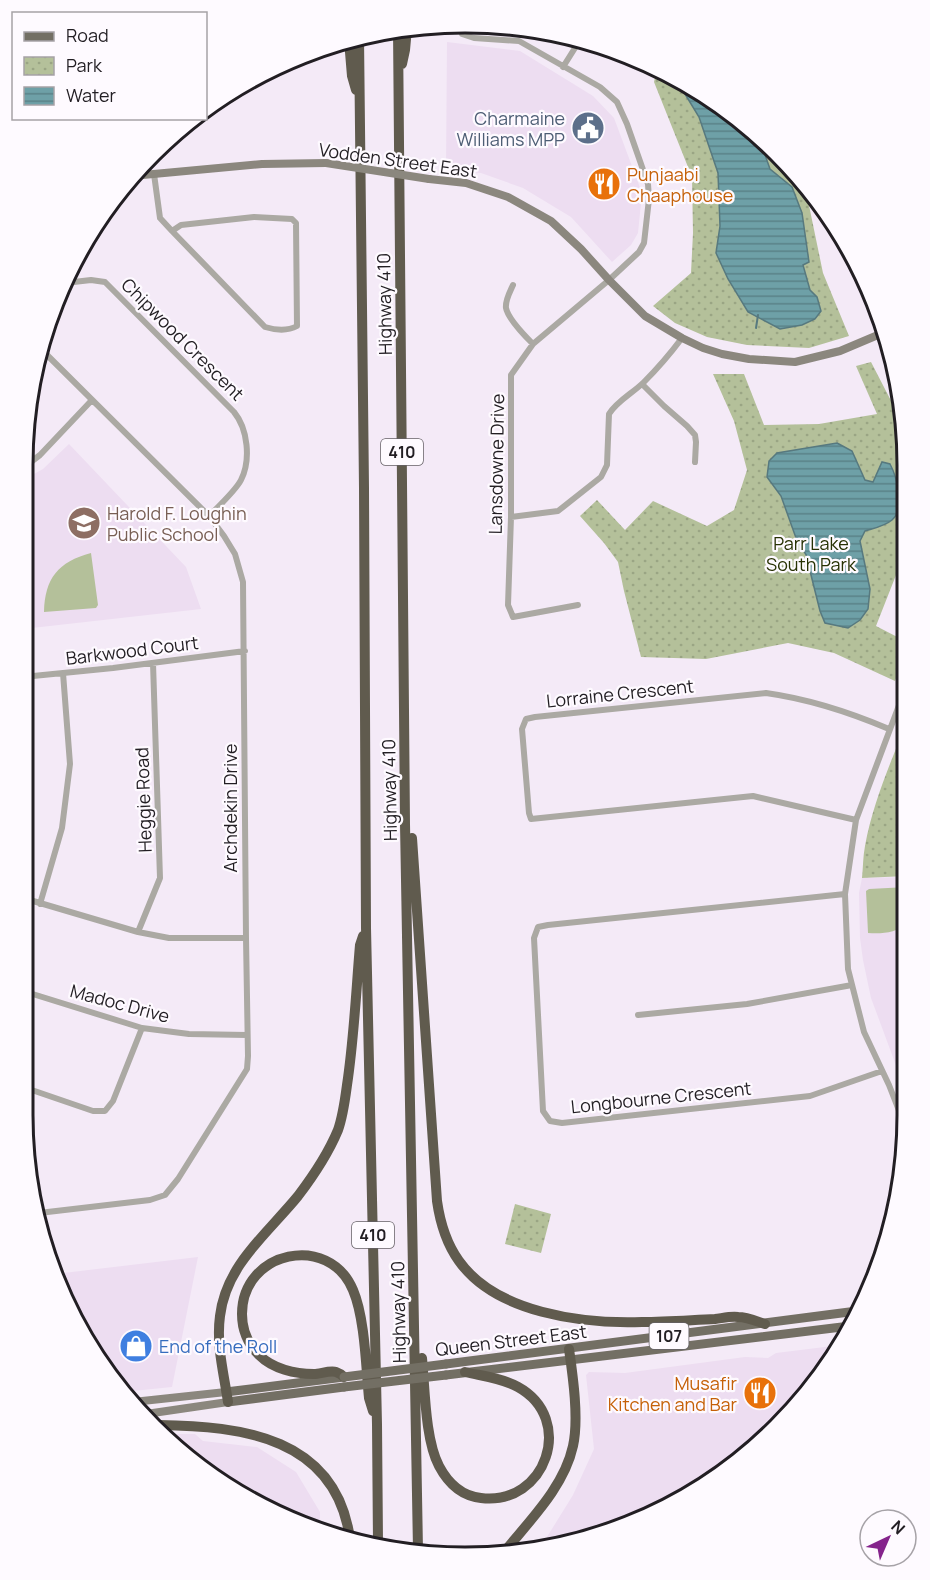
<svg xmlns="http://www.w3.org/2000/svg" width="930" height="1580" font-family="Manrope,sans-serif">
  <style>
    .built { fill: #edddf1 }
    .park { fill: url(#park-dots) }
    .pitch { fill: #b4c09a }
    .water { fill: url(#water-rules); stroke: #57797f; stroke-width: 1.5 }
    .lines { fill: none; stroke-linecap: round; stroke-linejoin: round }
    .stream { stroke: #57797f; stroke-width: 2 }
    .street { stroke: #aba9a3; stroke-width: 6 }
    .secondary { stroke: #8b877e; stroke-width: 8 }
    .primary { stroke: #736f64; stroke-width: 9 }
    .highway { stroke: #605b4e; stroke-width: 10 }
    .secondary-bridge { stroke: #8b877e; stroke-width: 8 }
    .primary-bridge { stroke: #736f64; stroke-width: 9 }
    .labels { text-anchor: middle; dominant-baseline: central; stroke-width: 4.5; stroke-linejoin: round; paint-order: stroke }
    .shield { fill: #fefaff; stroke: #646065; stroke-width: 1.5 }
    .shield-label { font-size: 16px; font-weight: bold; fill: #221e23 }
    .service-label { font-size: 18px; fill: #4e5e75; stroke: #fefaff; text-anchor: end }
    .street-label { font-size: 18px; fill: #221e23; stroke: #fefaff }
    .food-label { font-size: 18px; fill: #c56008; stroke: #fefaff; text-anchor: start }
    .education-label { font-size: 18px; fill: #785e54; stroke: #fefaff; text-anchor: start }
    .park-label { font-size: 18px; fill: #283204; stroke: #fefaff }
    .shop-label { font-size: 18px; fill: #366cbe; stroke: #fefaff; text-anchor: start }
    .rim { fill: none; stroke: #221e23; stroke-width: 3 }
  </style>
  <defs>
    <pattern id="park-dots" width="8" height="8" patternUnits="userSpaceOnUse" patternTransform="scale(1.5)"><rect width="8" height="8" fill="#b4c09a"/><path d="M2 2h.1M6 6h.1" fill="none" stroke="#9aa584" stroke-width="1.8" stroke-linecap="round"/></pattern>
    <pattern id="water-rules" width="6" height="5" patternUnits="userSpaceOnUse" patternTransform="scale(1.5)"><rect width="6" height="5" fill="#6ea0a7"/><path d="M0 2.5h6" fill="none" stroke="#5a8288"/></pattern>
  </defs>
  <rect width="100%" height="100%" fill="#f4eaf7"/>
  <path class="built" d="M 447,42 L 520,51 L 593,96 L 614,118 L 642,193 L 638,233 L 631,245 L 612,262 L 571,217 L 523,188 L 481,173 L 446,170 Z
    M 69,444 L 186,567 L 201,609 L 23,629 L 23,480 L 43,469 Z
    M 907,877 L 907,1095 L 871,998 L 863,960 L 860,938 L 859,893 L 862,878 Z
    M 198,1257 L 172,1387 L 123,1392 L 114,1384 L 55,1274 Z
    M 841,1345 L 833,1361 L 735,1466 L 608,1534 L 542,1545 L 573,1495 L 594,1449 L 586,1375 L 589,1372 L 625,1373 L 745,1357 L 768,1358 L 776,1353 Z
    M 167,1434 L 195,1434 L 203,1441 L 257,1447 L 296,1472 L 320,1512 L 320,1533 L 219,1483 Z"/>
  <path class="park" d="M 657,69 L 711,97 L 794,170 L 805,186 L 823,273 L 849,336 L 809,348 L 747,345 L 707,337 L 675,323 L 653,306 L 691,273 L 693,233 L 692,177 L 654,82 Z
    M 871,362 L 902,422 L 907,456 L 907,511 L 898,570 L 876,626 L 907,642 L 907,649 L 895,681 L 834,653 L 788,643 L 706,659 L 641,657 L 624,591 L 618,562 L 604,543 L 580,516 L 597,500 L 625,530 L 653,501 L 707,526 L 734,510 L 747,470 L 734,421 L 713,374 L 744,374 L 764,425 L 819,424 L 877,414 L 856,366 Z
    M 907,721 L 907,876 L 862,878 C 863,868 863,856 865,846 C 873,802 891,762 907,721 Z
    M 515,1204 L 551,1214 L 541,1253 L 505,1244 Z"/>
  <path class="pitch" d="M 91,553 L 98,605 L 96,608 L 44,612 C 45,578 58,562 91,553 Z
    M 907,887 L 907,923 C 897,933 882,934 868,933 L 866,891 L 869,889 Z"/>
  <path class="water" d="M 685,83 L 711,97 L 756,136 L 763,149 L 770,169 L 792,187 L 802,213 L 809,262 L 803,265 L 810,290 L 817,297 L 821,311 L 815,319 L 802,325 L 780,329 L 748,312 L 728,279 L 716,253 L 720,226 L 718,173 L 699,117 L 685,94 Z
    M 837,443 L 852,451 L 865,480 L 873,482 L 882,462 L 890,464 C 897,477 905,509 892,520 C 885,526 875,528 865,531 L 860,541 L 870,589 L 868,609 L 860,620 L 848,628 L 825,623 L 820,611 L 810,571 L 808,558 L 796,538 L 781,496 L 767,477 L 769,461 L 777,453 Z"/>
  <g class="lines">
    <path class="stream" d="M 756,328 L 758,315"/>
    <path class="street" d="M 458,23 L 462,34 L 474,38 L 519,41 L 600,87 L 617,102 L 627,124 L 648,184 L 649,199 L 644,243 L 639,252 L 609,280 L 533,344 L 511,375 L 511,517 L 508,605 L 513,617 L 578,605
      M 563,67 L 580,40
      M 154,174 L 160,218 L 172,231 L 265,327 C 275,330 288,331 297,326 L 296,223 L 292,219 L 254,217 L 181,225 L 172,231
      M 65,283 L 91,280 L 105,282 L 234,412 C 248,429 251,460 241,480 C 236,490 218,507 209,516
      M 513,285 C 510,292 505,300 506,308 C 508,319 525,336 533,344
      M 642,384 L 664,406 L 687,426 L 695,435 L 696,442 L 695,462
      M 23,468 L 40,455 L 92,400
      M 511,517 L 558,511 L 601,477 L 607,465 L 609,414 C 617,401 633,393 644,382 C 658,368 670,354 682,338
      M 23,677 L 113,668 L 245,651
      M 907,684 L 856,820 L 845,894 L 848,969 L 864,1032 L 889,1085 L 907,1131
      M 856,820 L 753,796 L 531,819 L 529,813 L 522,729 L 526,719 L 535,717 L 766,693 C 809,699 849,712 889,729
      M 845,894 L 548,925 L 538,927 L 534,938 L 543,1111 L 550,1121 L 562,1123 L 810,1096 L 882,1071
      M 23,898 L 138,932 L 169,938 L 246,938
      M 40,904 L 62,828 L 70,764 L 63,673
      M 138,932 L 160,878 L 153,663
      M 23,991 L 142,1028 L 189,1034 L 247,1035
      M 638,1015 L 747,1004 L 852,985
      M 23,1087 L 93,1111 L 105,1111 L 113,1101 L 142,1028
      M 39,1213 L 150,1200 L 165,1195 L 178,1179 L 247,1069 L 248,1056 L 246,938 L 243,582 L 235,554 L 224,536 L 209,516 L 41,349"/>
    <path class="secondary" d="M 132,176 L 262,164 L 326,163
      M 429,179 L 466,183 L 508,197 L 551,221 L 581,249 L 609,280 L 645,316 L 682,338 L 703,348 L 722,354 L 749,359 L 795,362 L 840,351 L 885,332
      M 133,1402 L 226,1392
      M 146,1414 L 228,1402"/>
    <path class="primary" d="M 446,1364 L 857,1311
      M 446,1375 L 850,1326
      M 226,1392 L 344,1377
      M 228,1402 L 344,1387"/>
    <path class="highway" d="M 398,29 L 405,824 L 418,1550
      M 359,37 L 364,488 L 366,928 L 377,1424 L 378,1543
      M 349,40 L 352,76 L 356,90
      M 402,64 L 405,50 L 407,28
      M 412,838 L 437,1201 C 440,1222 446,1243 459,1261 C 496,1313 582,1324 642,1322 C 667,1322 691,1320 715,1319 C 723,1318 731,1316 738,1317 C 747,1317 756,1321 765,1324
      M 422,1358 C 425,1389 425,1439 439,1466 C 448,1483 462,1496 481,1498 C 546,1506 576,1419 518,1387 C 502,1378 482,1376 465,1372
      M 344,1377 C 342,1375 339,1373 336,1372 C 330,1370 320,1374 314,1374 C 295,1374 273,1369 259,1355 C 248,1344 242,1330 242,1314 C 242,1251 329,1232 353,1290 C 365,1318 366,1368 369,1398 L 373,1411
      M 228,1402 C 224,1374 216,1345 220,1316 C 226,1265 267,1234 298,1196 C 314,1175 328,1154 338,1130 C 343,1116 345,1100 347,1085 C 354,1039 356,992 360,945 L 363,936
      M 158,1425 C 242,1426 336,1437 350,1539
      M 505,1551 C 530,1520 564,1487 573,1446 C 579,1419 573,1377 569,1349"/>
    <path class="secondary-bridge" d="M 326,163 L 429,179"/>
    <path class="primary-bridge" d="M 344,1377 L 446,1364
      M 344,1387 L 446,1375"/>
  </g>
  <defs>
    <g id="civic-disc" transform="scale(1.725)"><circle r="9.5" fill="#5c6f8a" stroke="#fefaff"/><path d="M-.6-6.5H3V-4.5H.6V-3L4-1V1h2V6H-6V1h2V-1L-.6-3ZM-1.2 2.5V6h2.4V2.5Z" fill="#fff"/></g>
    <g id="restaurant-disc" transform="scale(1.725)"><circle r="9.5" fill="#e8710a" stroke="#fefaff"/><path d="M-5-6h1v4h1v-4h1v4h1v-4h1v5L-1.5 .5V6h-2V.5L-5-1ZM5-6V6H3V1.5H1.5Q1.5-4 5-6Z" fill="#fff"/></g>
    <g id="school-disc" transform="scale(1.725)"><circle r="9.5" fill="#8d6e63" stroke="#fefaff"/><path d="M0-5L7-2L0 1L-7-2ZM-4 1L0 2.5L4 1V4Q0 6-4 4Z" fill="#fff"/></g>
    <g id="shop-disc" transform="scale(1.725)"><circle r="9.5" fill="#3f7fe0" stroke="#fefaff"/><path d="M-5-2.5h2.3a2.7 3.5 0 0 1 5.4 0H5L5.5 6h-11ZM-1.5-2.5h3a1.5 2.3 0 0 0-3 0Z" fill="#fff"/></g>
  </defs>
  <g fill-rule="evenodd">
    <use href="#civic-disc" x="588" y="128"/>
    <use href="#restaurant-disc" x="604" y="184"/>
    <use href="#school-disc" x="84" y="523"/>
    <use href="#shop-disc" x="136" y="1346"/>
    <use href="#restaurant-disc" x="760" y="1393"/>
  </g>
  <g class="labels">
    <g class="shield">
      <rect x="381" y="439" width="42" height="26" rx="4.5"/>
      <rect x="352" y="1222" width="42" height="26" rx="4.5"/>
      <rect x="649.5" y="1323" width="39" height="26" rx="4.5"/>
    </g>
    <g class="shield-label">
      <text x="402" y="452">410</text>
      <text x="373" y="1235">410</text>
      <text x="669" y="1336">107</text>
    </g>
    <g class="service-label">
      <text x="565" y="118">Charmaine<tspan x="565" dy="21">Williams MPP</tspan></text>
    </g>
    <g class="street-label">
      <text transform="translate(398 160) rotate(8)">Vodden Street East</text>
      <text transform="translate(384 304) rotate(-91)">Highway 410</text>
      <text transform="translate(183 339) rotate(45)">Chipwood Crescent</text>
      <text transform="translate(496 464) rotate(-89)">Lansdowne Drive</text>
      <text transform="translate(132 650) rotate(-7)">Barkwood Court</text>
      <text transform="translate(620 693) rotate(-6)">Lorraine Crescent</text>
      <text transform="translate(389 790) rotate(-91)">Highway 410</text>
      <text transform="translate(143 800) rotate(-92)">Heggie Road</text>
      <text transform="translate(230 808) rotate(-90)">Archdekin Drive</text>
      <text transform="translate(120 1003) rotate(15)">Madoc Drive</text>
      <text transform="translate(661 1097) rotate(-6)">Longbourne Crescent</text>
      <text transform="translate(398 1312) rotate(-91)">Highway 410</text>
      <text transform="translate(511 1340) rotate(-7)">Queen Street East</text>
    </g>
    <g class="food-label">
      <text x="627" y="174">Punjaabi<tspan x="627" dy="21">Chaaphouse</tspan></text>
      <text x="737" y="1383" text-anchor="end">Musafir<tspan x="737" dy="21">Kitchen and Bar</tspan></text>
    </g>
    <g class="education-label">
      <text x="107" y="513">Harold F. Loughin<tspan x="107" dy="21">Public School</tspan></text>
    </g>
    <g class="park-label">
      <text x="811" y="543">Parr Lake<tspan x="811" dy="21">South Park</tspan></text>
    </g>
    <g class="shop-label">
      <text x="159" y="1346">End of the Roll</text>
    </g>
  </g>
  <path d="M0 0H930V1580H0ZM465 33H465A432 432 0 0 1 897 465V1115A432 432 0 0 1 465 1547H465A432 432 0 0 1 33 1115V465A432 432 0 0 1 465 33Z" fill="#fefaff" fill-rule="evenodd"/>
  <path class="rim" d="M465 33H465A432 432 0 0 1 897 465V1115A432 432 0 0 1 465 1547H465A432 432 0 0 1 33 1115V465A432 432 0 0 1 465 33Z"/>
  <rect x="12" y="12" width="195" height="108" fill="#fefaff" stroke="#a6a2a7" stroke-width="1.5"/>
  <rect x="24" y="32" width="30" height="9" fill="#736f64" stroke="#a6a2a7" stroke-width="1.5"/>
  <text x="66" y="42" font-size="18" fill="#221e23">Road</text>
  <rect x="24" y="57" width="30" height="18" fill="url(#park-dots)" stroke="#a6a2a7" stroke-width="1.5"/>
  <text x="66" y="72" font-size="18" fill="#221e23">Park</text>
  <rect x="24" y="87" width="30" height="18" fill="url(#water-rules)" stroke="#a6a2a7" stroke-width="1.5"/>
  <text x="66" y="102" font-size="18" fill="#221e23">Water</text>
  <g transform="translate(888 1538) rotate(44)"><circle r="28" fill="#fefaff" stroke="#a6a2a7" stroke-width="1.5"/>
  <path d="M0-4.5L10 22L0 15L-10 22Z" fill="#85238c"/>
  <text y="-9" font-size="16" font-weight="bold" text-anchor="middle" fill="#221e23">N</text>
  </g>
</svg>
